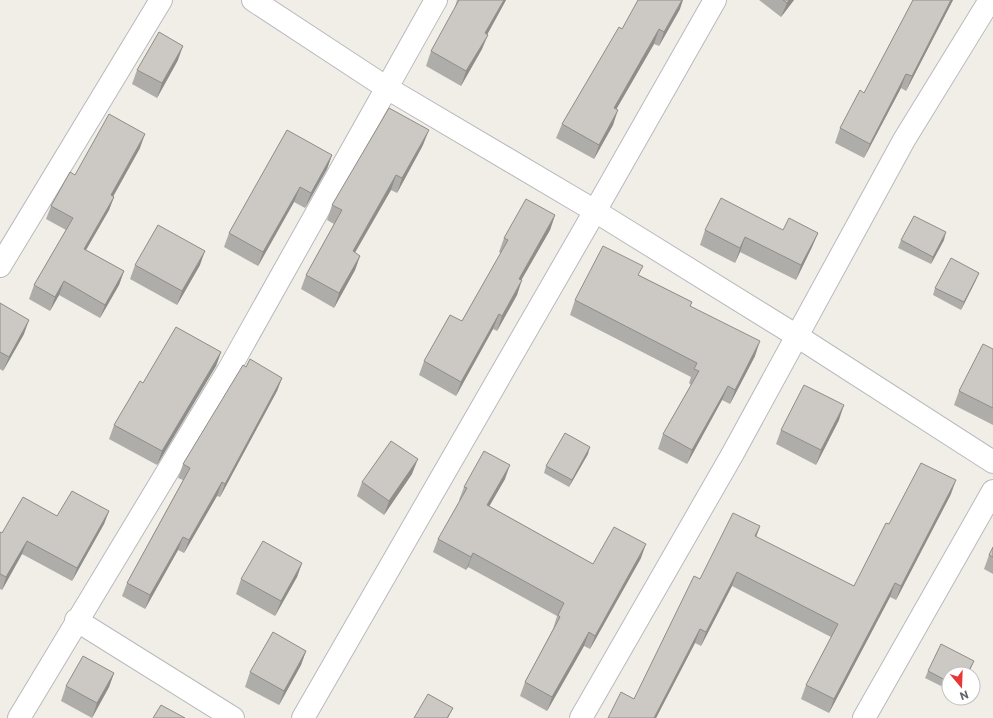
<svg xmlns="http://www.w3.org/2000/svg" width="993" height="718" font-family="Commissioner,sans-serif">
  <style>
    .lines { fill: none; stroke-linecap: round; stroke-linejoin: round }
    .minor-casing { stroke: #b7babd; stroke-width: 24 }
    .minor { stroke: #fff; stroke-width: 22 }
    .wall { fill: #afada9 }
    .shaded-wall { fill: #8f8d89 }
    .building { fill: #ccc9c4; stroke: #8f8d89 }
  </style>
  <rect width="100%" height="100%" fill="#f1eee7"/>
  <g class="lines">
    <g class="minor-casing">
      <path id="minor" d="M 253,0 L 387,88 L 595,211 L 797,336 L 993,462
        M 0,266 L 161,0
        M 76,620 L 233,718
        M 19,718 L 228,371 L 436,0
        M 303,718 L 595,211 L 715,0
        M 581,718 L 732,455 L 904,140 L 990,0
        M 864,718 L 993,491"/>
    </g>
    <use href="#minor" class="minor"/>
  </g>
  <path class="wall" d="M 457,0 L 506,0 L 487,34 L 482,49 L 461,86 L 426,66 L 431,51 L 454,10 Z
    M 759,0 L 794,0 L 781,17 Z
    M 913,0 L 953,0 L 906,91 L 901,88 L 864,158 L 835,143 L 840,128 L 864,93 Z
    M 680,9 L 659,46 L 654,44 L 616,109 L 613,125 L 594,159 L 556,138 L 562,124 L 622,29 Z
    M 178,60 L 157,98 L 132,84 L 137,70 Z
    M 423,145 L 397,193 L 391,190 L 355,253 L 360,256 L 355,270 L 334,308 L 301,289 L 306,275 L 334,224 L 327,220 L 332,205 Z
    M 140,148 L 113,197 L 114,197 L 109,210 L 86,250 L 124,271 L 119,285 L 100,318 L 59,295 L 50,311 L 29,299 L 34,285 L 66,230 L 46,219 L 51,206 L 75,175 Z
    M 332,155 L 327,169 L 305,208 L 294,202 L 258,266 L 224,247 L 229,233 Z
    M 555,215 L 550,230 L 521,280 L 517,295 L 497,331 L 493,329 L 456,396 L 419,375 L 424,361 L 462,321 L 501,253 L 499,252 L 504,238 Z
    M 705,230 L 783,230 L 818,233 L 812,247 L 796,280 L 740,252 L 735,263 L 700,245 Z
    M 901,240 L 944,240 L 931,264 L 898,248 Z
    M 135,265 L 200,265 L 177,305 L 130,279 Z
    M 639,275 L 692,302 L 690,306 L 755,356 L 730,404 L 722,400 L 687,464 L 658,449 L 663,434 L 691,385 L 689,383 L 691,377 L 570,315 L 575,300 Z
    M 976,280 L 961,310 L 933,295 L 935,288 Z
    M 0,303 L 24,334 L 3,371 L 0,369 Z
    M 993,349 L 993,425 L 954,405 L 959,391 Z
    M 221,352 L 216,366 L 157,465 L 109,439 L 114,425 L 143,383 Z
    M 246,367 L 282,378 L 277,391 L 220,497 L 217,496 L 184,553 L 178,550 L 145,609 L 122,596 L 127,583 L 183,480 L 178,478 L 183,464 Z
    M 839,420 L 816,465 L 776,444 L 781,430 Z
    M 588,454 L 569,487 L 544,473 L 546,466 Z
    M 412,474 L 384,515 L 357,496 L 362,482 Z
    M 505,479 L 489,506 L 593,564 L 641,558 L 590,649 L 584,646 L 547,711 L 520,696 L 525,682 L 553,629 L 557,616 L 468,567 L 466,570 L 433,552 L 438,539 L 460,501 L 459,500 L 464,487 Z
    M 951,494 L 896,600 L 890,597 L 829,713 L 801,699 L 806,685 L 831,637 L 732,586 L 701,646 L 695,643 L 656,718 L 608,718 L 634,699 L 700,579 L 760,526 L 756,537 L 854,586 L 889,524 Z
    M 109,511 L 104,524 L 72,581 L 22,554 L 2,590 L 0,589 L 0,532 L 2,533 L 57,516 Z
    M 993,547 L 993,574 L 984,569 L 989,555 Z
    M 302,563 L 297,577 L 275,616 L 236,594 L 241,579 Z
    M 306,651 L 301,665 L 279,705 L 245,687 L 250,672 Z
    M 971,668 L 949,674 L 949,690 L 925,678 L 928,671 Z
    M 114,673 L 109,687 L 92,718 L 61,701 L 66,686 Z"/>
  <path class="shaded-wall" d="M 504,0 L 506,0 L 480,48 L 485,33 Z
    M 682,0 L 683,0 L 680,9 L 659,46 L 664,32 Z
    M 789,0 L 794,0 L 781,17 L 787,3 Z
    M 951,0 L 953,0 L 906,91 L 912,76 Z
    M 659,29 L 654,44 L 609,122 L 614,108 Z
    M 488,35 L 482,49 L 461,86 L 466,71 Z
    M 183,46 L 178,60 L 157,98 L 162,83 Z
    M 906,74 L 901,88 L 864,158 L 870,144 Z
    M 618,110 L 613,125 L 594,159 L 599,145 Z
    M 429,130 L 423,145 L 397,193 L 402,178 Z
    M 145,134 L 140,148 L 106,209 L 111,195 Z
    M 332,155 L 327,169 L 305,208 L 311,193 Z
    M 396,175 L 391,190 L 347,266 L 353,251 Z
    M 300,187 L 294,202 L 258,266 L 263,252 Z
    M 114,197 L 109,210 L 79,262 L 84,249 Z
    M 555,215 L 550,230 L 514,293 L 519,279 Z
    M 946,232 L 944,240 L 931,264 L 933,257 Z
    M 818,233 L 812,247 L 796,280 L 801,265 Z
    M 745,237 L 740,252 L 735,263 L 740,248 Z
    M 205,251 L 200,265 L 177,305 L 182,291 Z
    M 360,256 L 355,270 L 334,308 L 339,293 Z
    M 124,271 L 119,285 L 100,318 L 105,305 Z
    M 979,273 L 976,280 L 961,310 L 964,302 Z
    M 522,280 L 517,295 L 497,331 L 502,316 Z
    M 64,281 L 59,295 L 50,311 L 55,297 Z
    M 499,314 L 493,329 L 456,396 L 461,382 Z
    M 29,320 L 24,334 L 3,371 L 9,357 Z
    M 760,341 L 755,356 L 730,404 L 735,390 Z
    M 221,352 L 216,366 L 157,465 L 162,451 Z
    M 282,378 L 277,391 L 220,497 L 225,484 Z
    M 728,386 L 722,400 L 687,464 L 692,450 Z
    M 844,405 L 839,420 L 816,465 L 821,450 Z
    M 590,447 L 588,454 L 569,487 L 572,480 Z
    M 418,459 L 412,474 L 384,515 L 389,501 Z
    M 510,465 L 505,479 L 482,519 L 487,505 Z
    M 956,480 L 951,494 L 896,600 L 901,586 Z
    M 222,482 L 217,496 L 184,553 L 189,540 Z
    M 109,511 L 104,524 L 72,581 L 77,568 Z
    M 760,526 L 755,540 L 755,536 Z
    M 183,537 L 178,550 L 145,609 L 150,595 Z
    M 27,541 L 22,554 L 2,590 L 6,577 Z
    M 646,544 L 641,558 L 590,649 L 595,636 Z
    M 473,553 L 468,567 L 466,570 L 471,557 Z
    M 302,563 L 297,577 L 275,616 L 281,601 Z
    M 737,572 L 732,586 L 701,646 L 706,632 Z
    M 895,583 L 890,597 L 829,713 L 834,699 Z
    M 700,629 L 695,643 L 656,718 L 654,718 Z
    M 589,632 L 584,646 L 547,711 L 552,697 Z
    M 306,651 L 301,665 L 279,705 L 284,691 Z
    M 974,661 L 971,668 L 968,674 L 967,674 Z
    M 114,673 L 109,687 L 92,718 L 97,703 Z
    M 453,708 L 448,718 L 447,718 Z"/>
  <path class="building" d="M 459,0 L 504,0 L 485,33 L 488,35 L 466,71 L 431,51 Z
    M 638,0 L 682,0 L 664,32 L 659,29 L 614,108 L 618,110 L 599,145 L 562,124 L 619,27 L 622,29 Z
    M 783,0 L 789,0 L 787,3 Z
    M 913,0 L 951,0 L 912,76 L 906,74 L 870,144 L 840,128 L 860,90 L 864,93 Z
    M 159,32 L 183,46 L 162,83 L 137,70 Z
    M 389,108 L 429,130 L 402,178 L 396,175 L 353,251 L 360,256 L 339,293 L 306,275 L 342,210 L 332,205 Z
    M 109,114 L 145,134 L 111,195 L 114,197 L 84,249 L 124,271 L 105,305 L 64,281 L 55,297 L 34,285 L 73,218 L 51,206 L 70,172 L 75,175 Z
    M 287,130 L 332,155 L 311,193 L 300,187 L 263,252 L 229,233 Z
    M 721,198 L 783,230 L 789,218 L 818,233 L 801,265 L 745,237 L 740,248 L 705,230 Z
    M 526,199 L 555,215 L 519,279 L 522,280 L 502,316 L 499,314 L 461,382 L 424,361 L 450,315 L 462,321 L 508,240 L 504,238 Z
    M 914,216 L 946,232 L 933,257 L 901,240 Z
    M 158,225 L 205,251 L 182,291 L 135,265 Z
    M 603,246 L 643,266 L 638,275 L 692,302 L 690,306 L 760,341 L 735,390 L 728,386 L 692,450 L 663,434 L 699,371 L 694,369 L 697,363 L 575,300 Z
    M 951,258 L 979,273 L 964,302 L 935,288 Z
    M 0,303 L 29,320 L 9,357 L 0,352 Z
    M 176,327 L 221,352 L 162,451 L 114,425 L 140,381 L 143,383 Z
    M 983,344 L 993,349 L 993,408 L 959,391 Z
    M 250,359 L 282,378 L 225,484 L 222,482 L 189,540 L 183,537 L 150,595 L 127,583 L 190,468 L 183,464 L 243,365 L 246,367 Z
    M 804,385 L 844,405 L 821,450 L 781,430 Z
    M 565,433 L 590,447 L 572,480 L 546,466 Z
    M 391,441 L 418,459 L 389,501 L 362,482 Z
    M 484,451 L 510,465 L 487,505 L 593,564 L 614,527 L 646,544 L 595,636 L 589,632 L 552,697 L 525,682 L 560,617 L 558,615 L 564,603 L 473,553 L 471,557 L 438,539 L 467,488 L 464,487 Z
    M 921,463 L 956,480 L 901,586 L 895,583 L 834,699 L 806,685 L 838,624 L 737,572 L 706,632 L 700,629 L 654,718 L 608,718 L 621,692 L 634,699 L 694,576 L 700,579 L 733,513 L 760,526 L 755,536 L 854,586 L 886,523 L 889,524 Z
    M 72,491 L 109,511 L 77,568 L 27,541 L 6,577 L 0,574 L 0,532 L 2,533 L 23,497 L 57,516 Z
    M 263,541 L 302,563 L 281,601 L 241,579 Z
    M 993,547 L 993,557 L 989,555 Z
    M 273,632 L 306,651 L 284,691 L 250,672 Z
    M 941,644 L 974,661 L 967,674 L 949,674 L 949,682 L 928,671 Z
    M 83,656 L 114,673 L 97,703 L 66,686 Z
    M 428,694 L 453,708 L 447,718 L 414,718 Z
    M 161,705 L 185,718 L 153,718 Z"/>
  <g transform="translate(961 686) rotate(161)"><circle r="19" fill="#ffffff" stroke="#bfc1c2"/>
  <path d="M0-3L7 15L0 10L-7 15Z" fill="#e83836"/>
  <text y="-6" font-size="11" font-weight="bold" text-anchor="middle" fill="#5f6367">N</text>
  </g>
</svg>
